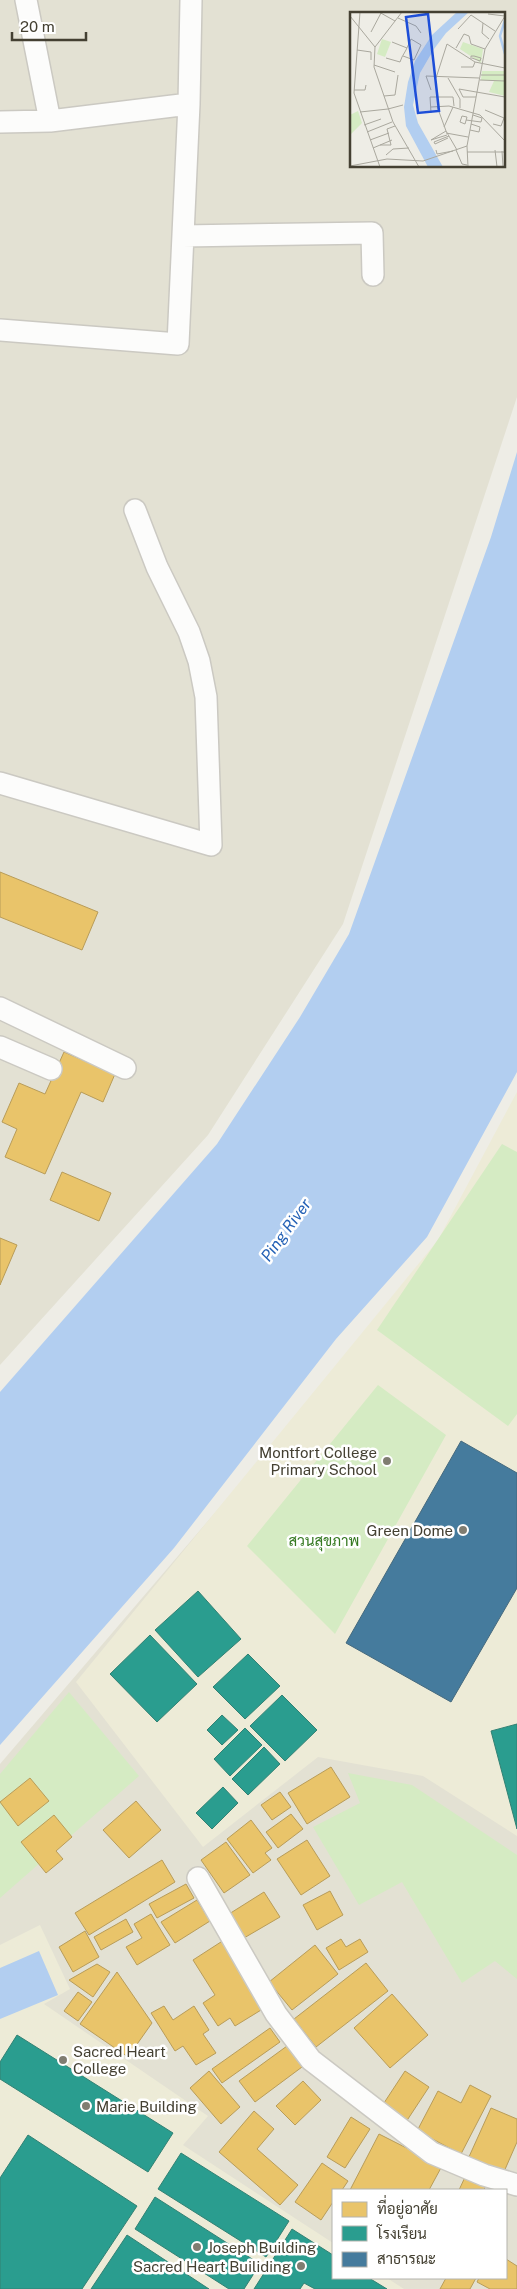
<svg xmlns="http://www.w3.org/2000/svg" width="517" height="2289" font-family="'Public Sans',Sarabun,sans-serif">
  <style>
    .residential { fill: #e3e1d3; fill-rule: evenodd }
    .education { fill: #edebd7 }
    .green { fill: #d5ebc3 }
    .water { fill: #b2cef0 }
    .homes { fill: #e9c46a; stroke: #b89c59 }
    .schools { fill: #2a9d8f; stroke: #328173 }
    .public { fill: #457b9d; stroke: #45697d }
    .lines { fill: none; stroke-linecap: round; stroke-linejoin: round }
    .minor-casing { stroke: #cbc9c2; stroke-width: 24 }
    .minor { stroke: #fcfcfb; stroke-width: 21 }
    .poi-dot { fill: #807d71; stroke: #fff; stroke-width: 2 }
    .labels { text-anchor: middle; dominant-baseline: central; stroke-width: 5; stroke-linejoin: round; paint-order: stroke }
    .poi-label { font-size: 15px; fill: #444032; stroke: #fff; text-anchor: end }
    .park-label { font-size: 15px; fill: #367922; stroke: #fff }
    .water-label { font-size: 16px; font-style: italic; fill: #2562b6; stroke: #fff }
    .inset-river { fill: none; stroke: #b2cef0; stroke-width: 2.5 }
    .inset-road { fill: none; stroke: #aaa89e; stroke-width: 1 }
    .view { fill: #1d4ed8; fill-opacity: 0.15; stroke: #1d4ed8; stroke-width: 2.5 }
    .inset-edge { fill: none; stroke: #444032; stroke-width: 2.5 }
  </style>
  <rect width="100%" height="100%" fill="#eeede6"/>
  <path class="residential" d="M 0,0 L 517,0 L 517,397 L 343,924 L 208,1135 L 0,1365 ZM 351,14 L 503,14 L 503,166 L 351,166 Z
    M 517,1111 L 517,2289 L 0,2289 L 0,1764 L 439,1251 ZM 333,2190 L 506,2190 L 506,2278 L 333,2278 Z"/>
  <path class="education" d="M 517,1092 L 517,1836 L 423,1776 L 318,1757 L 203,1847 L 76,1682 L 438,1240 Z
    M 40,1925 L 70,1989 L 44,2004 L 208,2116 L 183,2145 L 333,2243 L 333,2278 L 387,2278 L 404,2289 L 0,2289 L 0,1945 Z"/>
  <path class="green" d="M 502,1144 L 517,1152 L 517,1414 L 508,1426 L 377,1330 Z
    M 378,1385 L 446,1435 L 335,1634 L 247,1546 Z
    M 69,1692 L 139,1776 L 0,1898 L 0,1774 Z
    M 348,1773 L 412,1785 L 517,1855 L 517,1979 L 495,1961 L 462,1983 L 402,1882 L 359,1905 L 313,1827 L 360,1803 Z"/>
  <path class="water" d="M 517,452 L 517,1072 L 427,1237 L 336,1339 L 174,1548 L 0,1745 L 0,1392 L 217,1144 L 300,1017 L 349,934 L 491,537 Z
    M 39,1951 L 58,1995 L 0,2019 L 0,1968 Z"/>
  <path class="homes" d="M 0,872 L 98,912 L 82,950 L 0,917 Z
    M 64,1052 L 115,1074 L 103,1102 L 81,1092 L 45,1174 L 5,1157 L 17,1129 L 2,1122 L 19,1083 L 45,1094 Z
    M 62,1172 L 111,1193 L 99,1221 L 50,1200 Z
    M 0,1238 L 17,1245 L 0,1285 Z
    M 331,1767 L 350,1797 L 307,1824 L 288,1793 Z
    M 30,1778 L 49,1801 L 18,1826 L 0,1802 Z
    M 280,1792 L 291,1807 L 272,1820 L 261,1805 Z
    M 136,1801 L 161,1830 L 129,1858 L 103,1830 Z
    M 291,1814 L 303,1829 L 278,1848 L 266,1832 Z
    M 54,1815 L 72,1837 L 56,1851 L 63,1859 L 46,1873 L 21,1842 Z
    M 251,1820 L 272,1848 L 265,1853 L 271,1860 L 253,1873 L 227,1839 Z
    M 307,1840 L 330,1876 L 301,1895 L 277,1859 Z
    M 226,1842 L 250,1875 L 224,1893 L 201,1860 Z
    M 162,1860 L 175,1882 L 89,1935 L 75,1913 Z
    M 186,1884 L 194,1898 L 157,1918 L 149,1904 Z
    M 330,1891 L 343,1915 L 317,1930 L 303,1905 Z
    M 264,1892 L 280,1917 L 244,1938 L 229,1914 Z
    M 197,1900 L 210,1921 L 175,1943 L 161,1922 Z
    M 151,1914 L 170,1945 L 137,1965 L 126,1947 L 142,1938 L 134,1924 Z
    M 126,1919 L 133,1932 L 101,1950 L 94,1937 Z
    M 85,1931 L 99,1957 L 73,1972 L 59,1947 Z
    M 341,1939 L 346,1947 L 360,1939 L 368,1952 L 339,1970 L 326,1948 Z
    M 224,1940 L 266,2007 L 235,2026 L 230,2018 L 218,2026 L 203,2003 L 215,1995 L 193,1960 Z
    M 315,1945 L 338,1974 L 292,2010 L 269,1982 Z
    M 366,1963 L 388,1991 L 316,2047 L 294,2019 Z
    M 97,1964 L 110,1972 L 93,1997 L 69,1980 Z
    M 117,1972 L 152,2023 L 128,2057 L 80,2024 Z
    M 78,1992 L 92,2002 L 78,2021 L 64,2011 Z
    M 392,1994 L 428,2035 L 390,2068 L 354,2028 Z
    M 164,2006 L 173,2020 L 194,2006 L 209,2030 L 203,2034 L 216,2053 L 196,2065 L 183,2046 L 175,2051 L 151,2013 Z
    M 270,2028 L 280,2042 L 222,2083 L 212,2069 Z
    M 287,2046 L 302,2067 L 255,2102 L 239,2081 Z
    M 209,2071 L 240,2107 L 221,2124 L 190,2088 Z
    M 405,2071 L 429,2087 L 404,2125 L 380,2109 Z
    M 303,2081 L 321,2100 L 295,2125 L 276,2106 Z
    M 470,2085 L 491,2096 L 461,2154 L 417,2131 L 438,2091 L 461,2103 Z
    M 491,2108 L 517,2119 L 517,2142 L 503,2174 L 468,2159 Z
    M 254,2111 L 274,2129 L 257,2149 L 298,2185 L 280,2205 L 219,2152 Z
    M 351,2117 L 370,2129 L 345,2168 L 327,2157 Z
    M 379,2134 L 442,2166 L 429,2190 L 350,2190 Z
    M 322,2163 L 348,2181 L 342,2190 L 333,2190 L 333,2202 L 321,2220 L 295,2202 Z
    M 466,2175 L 486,2185 L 484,2190 L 459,2190 Z
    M 506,2259 L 517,2266 L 517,2289 L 490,2289 L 477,2282 L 479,2278 L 506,2278 Z
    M 446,2278 L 476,2278 L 470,2289 L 440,2289 Z"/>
  <path class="schools" d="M 198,1591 L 241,1639 L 198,1677 L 155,1630 Z
    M 150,1635 L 197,1684 L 157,1722 L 110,1674 Z
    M 248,1654 L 280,1686 L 245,1719 L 213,1687 Z
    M 282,1695 L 317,1730 L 285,1761 L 250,1726 Z
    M 222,1715 L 238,1730 L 222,1745 L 207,1730 Z
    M 517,1724 L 517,1829 L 491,1731 Z
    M 245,1728 L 262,1745 L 230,1776 L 214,1759 Z
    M 264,1747 L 280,1764 L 248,1795 L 232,1779 Z
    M 223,1787 L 238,1803 L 212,1829 L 196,1813 Z
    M 17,2035 L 173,2133 L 148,2172 L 0,2079 L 0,2062 Z
    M 28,2135 L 137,2206 L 82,2289 L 0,2289 L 0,2178 Z
    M 181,2153 L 289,2221 L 266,2257 L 158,2189 Z
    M 155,2197 L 260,2264 L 244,2289 L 229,2289 L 135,2229 Z
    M 292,2229 L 333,2255 L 333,2278 L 369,2278 L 387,2289 L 315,2289 L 304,2283 L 300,2289 L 254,2289 Z
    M 127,2235 L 209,2289 L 91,2289 Z"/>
  <path class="public" d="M 461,1441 L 517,1473 L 517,1588 L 451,1702 L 346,1643 Z"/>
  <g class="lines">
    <g class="minor-casing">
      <path id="minor" d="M 26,0 L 50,121
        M 0,122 L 50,121 L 189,104
        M 183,236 L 372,233 L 373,275
        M 0,330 L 178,344 L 189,104 L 191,0
        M 0,783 L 211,845 L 206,697 L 199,661 L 189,632 L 157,567 L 135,510
        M 0,1008 L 125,1068
        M 0,1047 L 51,1069
        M 198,1878 L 276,2014 L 311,2060 L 432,2153 L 484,2175 L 517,2185"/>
    </g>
    <use href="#minor" class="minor"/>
  </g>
  <g class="poi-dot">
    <circle cx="387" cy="1461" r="5"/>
    <circle cx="463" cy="1530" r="5"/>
    <circle cx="63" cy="2060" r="5"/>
    <circle cx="86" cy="2106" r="5"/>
    <circle cx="197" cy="2247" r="5"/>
    <circle cx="301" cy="2266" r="5"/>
  </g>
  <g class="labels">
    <g class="poi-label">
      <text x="377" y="1452">Montfort College<tspan x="377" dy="17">Primary School</tspan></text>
      <text x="453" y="1530">Green Dome</text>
      <text x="73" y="2051" text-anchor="start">Sacred Heart<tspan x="73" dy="17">College</tspan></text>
      <text x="96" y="2106" text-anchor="start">Marie Building</text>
      <text x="207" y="2247" text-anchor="start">Joseph Building</text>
      <text x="291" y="2266">Sacred Heart Builiding</text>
    </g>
    <g class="park-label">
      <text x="324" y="1540">สวนสุขภาพ</text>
    </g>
    <g class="water-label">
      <text transform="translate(286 1230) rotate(-54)">Ping River</text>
    </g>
  </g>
  <g transform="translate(350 12)">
    <rect width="155" height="155" fill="#eeede6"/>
    <path d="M 32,27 L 41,30 L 35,45 L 27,42 ZM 113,30 L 133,37 L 131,51 L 110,37 ZM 132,59 L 155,59 L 155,84 L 139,80 L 144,69 L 131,68 ZM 8,99 L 12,111 L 0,123 L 0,103 Z" fill="#d5ebc3"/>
    <path d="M 107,0 L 119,0 L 96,21 L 84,37 L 70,61 L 66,79 L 63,93 L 68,111 L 93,155 L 78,155 L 56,114 L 54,95 L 58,70 L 65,49 L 82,23 Z" fill="#b2cef0"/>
    <path class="inset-river" d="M 155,8 L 150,24 L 155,42"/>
    <path class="inset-road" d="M 10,0 L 4,81 L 30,155M 29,0 L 45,9M 52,0 L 25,35 L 24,55 L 43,110 L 69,155M 138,2 L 155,4M 0,4 L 25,35M 48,6 L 66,14 L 71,21M 133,11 L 132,21 L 139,27M 108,17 L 121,3 L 145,19M 21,20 L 31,1M 42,30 L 57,36M 106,36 L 114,22 L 119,24 L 121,32 L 135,37M 7,38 L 21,40 L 21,48M 36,46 L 50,50 L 52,45 L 56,38 L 61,27 L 71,33 L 64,48 L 53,44M 121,47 L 121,44 L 124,44 L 131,46 L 130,49 L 122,46M 24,53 L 45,60M 111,55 L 123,55 L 125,50M 131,63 L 155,63M 86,66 L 97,32 L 125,50 L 155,56M 98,66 L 110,87 L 110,96M 130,68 L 155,69M 4,78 L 15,78 L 16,73M 81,78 L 76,64 L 129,66M 34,84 L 45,83 L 48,63M 126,85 L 113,85 L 109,77 L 155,85M 87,94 L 96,119 L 107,138M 81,95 L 99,94 L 130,103 L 155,129M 38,97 L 53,93M 135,98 L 154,106M 10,100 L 38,97M 81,101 L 80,85 L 103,85 L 104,94M 112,104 L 117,105 L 115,112 L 110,110 ZM 116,108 L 131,110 L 132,106 L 123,103M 143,112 L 151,114 L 154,106M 14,113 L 31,107M 94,115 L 103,95M 120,118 L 129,120 L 130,115 L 121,112M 96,119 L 81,128 L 97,123M 17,120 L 42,110M 96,121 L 118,125M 20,128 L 39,121M 84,130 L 85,132 L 98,126M 84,130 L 99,124M 30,133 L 41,133 L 37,117 L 45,114M 23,136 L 42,128M 86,138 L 87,142 L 103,139M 106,138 L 112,152 L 117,153M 145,138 L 147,155M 152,139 L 153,155M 117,140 L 155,140M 36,143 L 43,137 L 59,136M 0,154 L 37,147 L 73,149 L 117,134M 118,155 L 117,134 L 135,37 L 155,4"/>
    <path class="view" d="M 78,2 L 89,99 L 68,101 L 56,5 Z"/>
    <rect width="155" height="155" class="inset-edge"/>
  </g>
  <rect x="332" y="2189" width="175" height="90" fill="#ffffff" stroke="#b4b3ad"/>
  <rect x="342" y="2202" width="25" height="15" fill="#e9c46a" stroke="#b4b3ad"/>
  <text x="377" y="2214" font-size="15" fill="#444032">ที่อยู่อาศัย</text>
  <rect x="342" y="2226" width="25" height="15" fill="#2a9d8f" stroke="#b4b3ad"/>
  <text x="377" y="2239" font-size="15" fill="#444032">โรงเรียน</text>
  <rect x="342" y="2252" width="25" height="15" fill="#457b9d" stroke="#b4b3ad"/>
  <text x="377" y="2264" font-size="15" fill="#444032">สาธารณะ</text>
  <path d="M12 32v8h74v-8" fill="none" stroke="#444032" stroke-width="2.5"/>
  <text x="20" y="32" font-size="15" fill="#444032" stroke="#ffffff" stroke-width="4" paint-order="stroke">20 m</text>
</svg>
